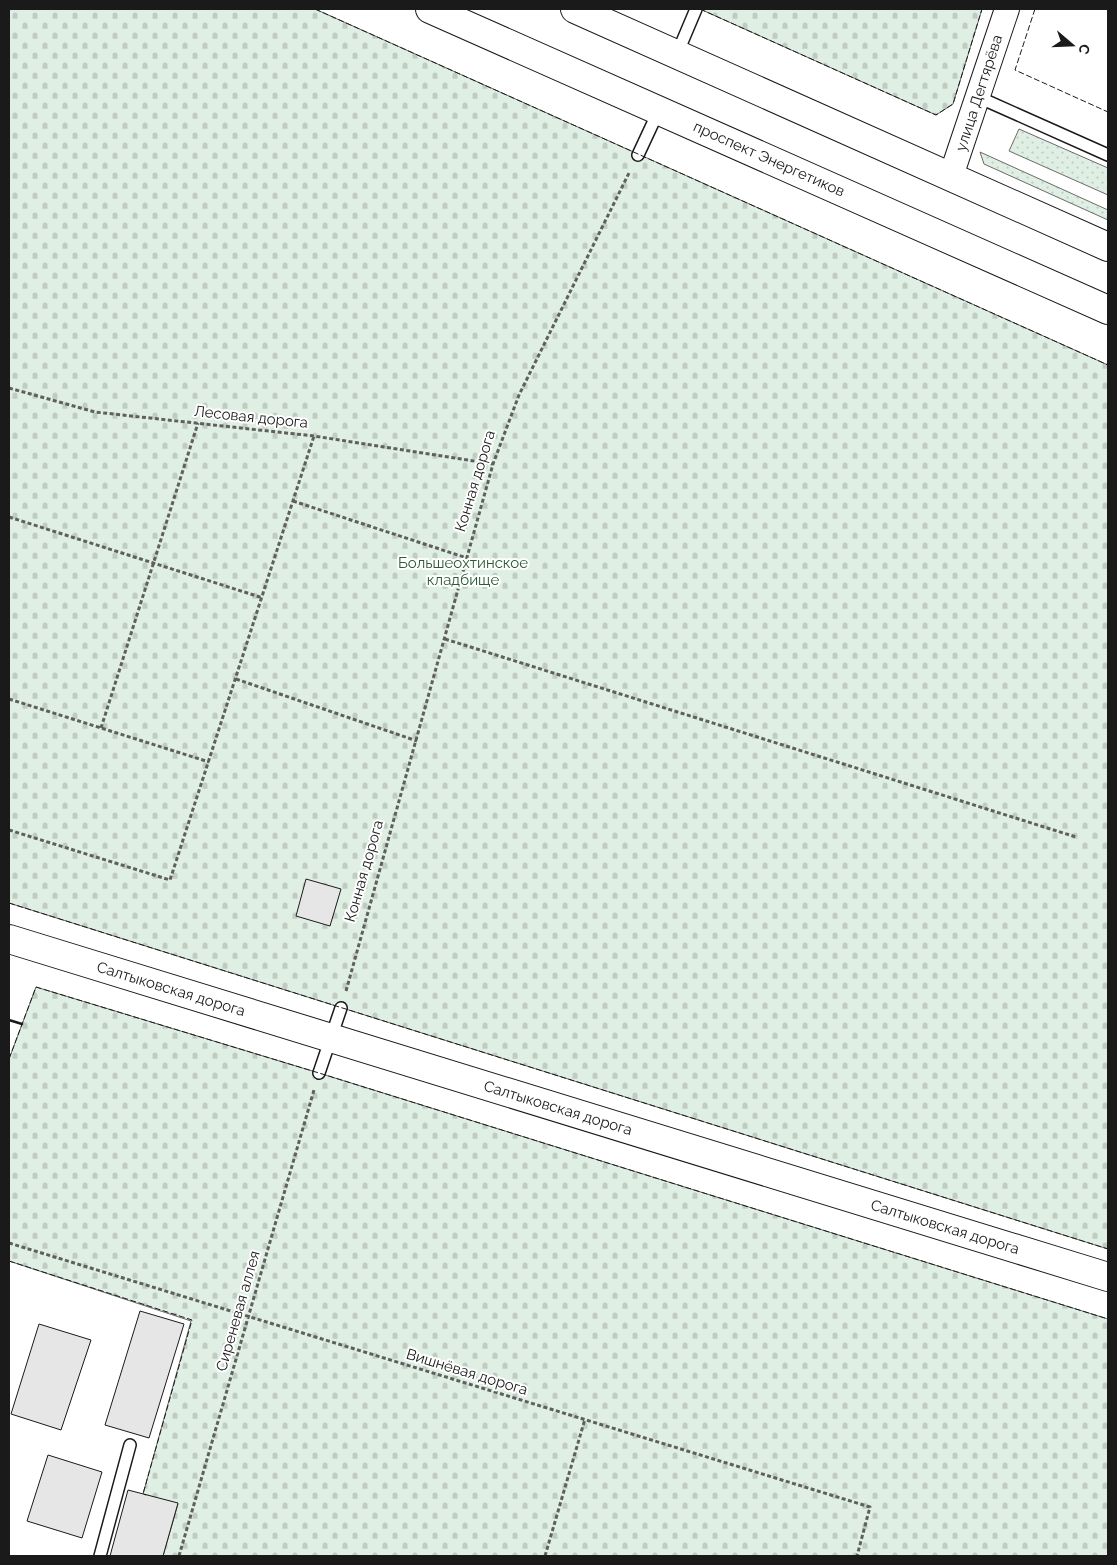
<svg xmlns="http://www.w3.org/2000/svg" width="1117" height="1565" font-family="Raleway,sans-serif">
  <style>
    .grass { fill: url(#grass-dots); stroke: #6a6a6a }
    .cemetery { fill: url(#cemetery-stones); stroke: #6a6a6a }
    .building { fill: #e6e6e6; stroke: #1a1a1a }
    .lines { fill: none; stroke-linecap: round; stroke-linejoin: round }
    .service-casing { stroke: #1a1a1a; stroke-width: 14 }
    .minor-casing { stroke: #1a1a1a; stroke-width: 26 }
    .tertiary-casing { stroke: #1a1a1a; stroke-width: 30 }
    .primary-casing { stroke: #1a1a1a; stroke-width: 30 }
    .path { stroke: #5f5f5f; stroke-width: 3; stroke-dasharray: 4 2.5; stroke-linecap: butt }
    .service { stroke: #fff; stroke-width: 11 }
    .minor { stroke: #fff; stroke-width: 24 }
    .tertiary { stroke: #fff; stroke-width: 28 }
    .primary { stroke: #fff; stroke-width: 28 }
    .fence { stroke: #1a1a1a; stroke-width: 1; stroke-dasharray: 6 2.5; stroke-linecap: butt }
    .wall { stroke: #1a1a1a; stroke-width: 2.5 }
    .labels { text-anchor: middle; dominant-baseline: central; stroke-width: 4; stroke-linejoin: round; paint-order: stroke }
    .street-label { font-size: 15px; fill: #1a1a1a; stroke: #fff }
    .park-label { font-size: 15px; fill: #2b5a34; stroke: #fff }
  </style>
  <defs>
    <pattern id="grass-dots" width="8" height="8" patternUnits="userSpaceOnUse" patternTransform="scale(1.25)"><rect width="8" height="8" fill="#e0efe3"/><path d="M2 2h.1M6 6h.1" fill="none" stroke="#c0ccc2" stroke-width="1.8" stroke-linecap="round"/></pattern>
    <pattern id="cemetery-stones" width="16" height="16" patternUnits="userSpaceOnUse" patternTransform="scale(1.25)"><rect width="16" height="16" fill="#e0efe3"/><path d="M2 7V4a2 2 0 0 1 4 0v3zM10 15v-3a2 2 0 0 1 4 0v3z" fill="#c0ccc2"/></pattern>
  </defs>
  <rect width="100%" height="100%" fill="#fff"/>
  <path class="grass" d="M 1019,129 L 1108,168 L 1108,195 L 1009,151 Z
    M 980,152 L 1108,210 L 1108,220 L 984,164 Z"/>
  <path class="cemetery" d="M 9,9 L 315,9 L 1108,365 L 1108,1249 L 9,903 Z
    M 700,9 L 982,9 L 953,104 L 936,115 Z
    M 36,987 L 319,1073 L 1108,1319 L 1108,1556 L 163,1556 L 178,1504 L 143,1494 L 191,1321 L 9,1261 L 9,1059 Z"/>
  <path class="building" d="M 306,879 L 341,889 L 330,926 L 296,916 Z
    M 140,1311 L 184,1324 L 149,1438 L 105,1425 Z
    M 39,1324 L 91,1340 L 61,1430 L 11,1414 Z
    M 48,1455 L 102,1472 L 82,1538 L 27,1521 Z
    M 128,1490 L 178,1503 L 163,1556 L 110,1556 Z"/>
  <g class="lines">
    <g class="service-casing">
      <path id="service" d="M 677,54 L 696,9
        M 978,97 L 1108,155
        M 638,155 L 659,110
        M 319,1073 L 341,1008
        M 100,1556 L 130,1445"/>
    </g>
    <g class="minor-casing">
      <path id="minor" d="M 951,176 L 1007,9"/>
    </g>
    <g class="tertiary-casing">
      <path id="tertiary" d="M 9,939 L 1108,1277"/>
    </g>
    <g class="primary-casing">
      <path id="primary" d="M 430,9 L 1108,310
        M 575,9 L 1108,247"/>
    </g>
    <path class="path" d="M 9,388 L 95,412 L 314,436 L 493,464
      M 293,501 L 467,558
      M 9,517 L 263,598
      M 445,639 L 1076,837
      M 236,679 L 417,741
      M 9,699 L 209,762
      M 101,728 L 198,423
      M 9,830 L 170,880 L 314,436
      M 346,991 L 493,464 L 519,395 L 630,171
      M 9,1243 L 870,1507 L 857,1556
      M 179,1556 L 314,1090
      M 545,1556 L 585,1419"/>
    <use href="#service" class="service"/>
    <use href="#minor" class="minor"/>
    <use href="#tertiary" class="tertiary"/>
    <use href="#primary" class="primary"/>
    <path class="fence" d="M 315,9 L 1108,365
      M 700,9 L 936,115 L 953,104 L 982,9
      M 1035,9 L 1015,70 L 1108,112
      M 9,903 L 1108,1249
      M 9,1059 L 36,987 L 319,1073 L 1108,1319
      M 9,1261 L 192,1320 L 143,1494 L 146,1495"/>
    <path class="wall" d="M 9,1020 L 22,1024"/>
  </g>
  <g class="labels">
    <g class="street-label">
      <text transform="translate(979 93) rotate(-72)">улица Дегтярёва</text>
      <text transform="translate(769 159) rotate(24)">проспект Энергетиков</text>
      <text transform="translate(251 417) rotate(6)">Лесовая дорога</text>
      <text transform="translate(475 481) rotate(-73)">Конная дорога</text>
      <text transform="translate(364 871) rotate(-74)">Конная дорога</text>
      <text transform="translate(171 989) rotate(17)">Салтыковская дорога</text>
      <text transform="translate(558 1108) rotate(17)">Салтыковская дорога</text>
      <text transform="translate(945 1227) rotate(17)">Салтыковская дорога</text>
      <text transform="translate(238 1311) rotate(-74)">Сиреневая аллея</text>
      <text transform="translate(467 1372) rotate(17)">Вишнёвая дорога</text>
    </g>
    <g class="park-label">
      <text x="463" y="563">Большеохтинское<tspan x="463" dy="17">кладбище</tspan></text>
    </g>
  </g>
  <rect width="1117" height="1565" fill="none" stroke="#1a1a1a" stroke-width="20"/>
  <g transform="translate(1072 45) rotate(109)" stroke="#ffffff" stroke-width="4" paint-order="stroke">
  <path d="M0-4L9 19L0 12L-9 19Z" fill="#1a1a1a"/>
  <text y="-8" font-size="14" font-weight="bold" text-anchor="middle" fill="#1a1a1a">С</text>
  </g>
</svg>
